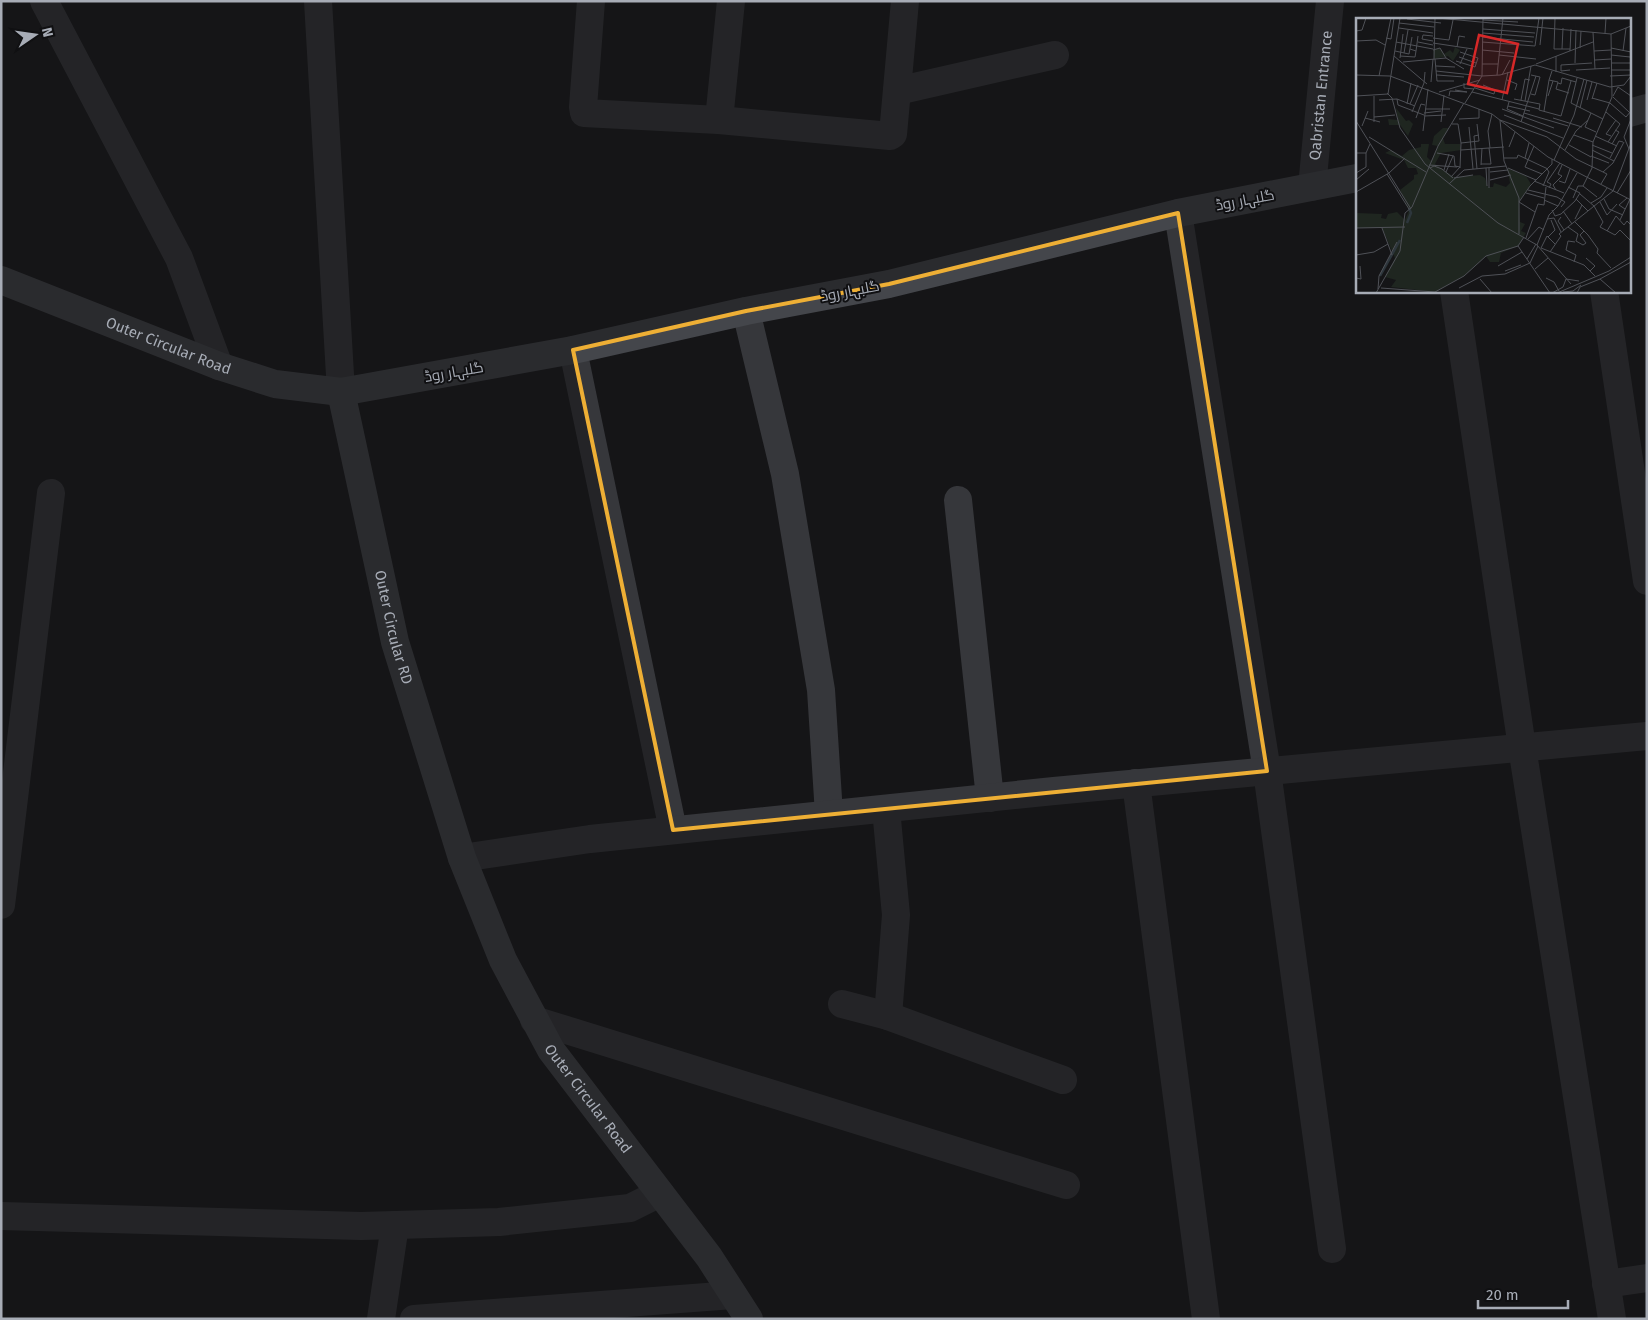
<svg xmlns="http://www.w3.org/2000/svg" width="1648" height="1320" font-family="'Fira Sans',Cairo,sans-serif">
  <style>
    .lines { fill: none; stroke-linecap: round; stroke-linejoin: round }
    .minor { stroke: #36373b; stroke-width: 28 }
    .tertiary { stroke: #36373b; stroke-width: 28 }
    .secondary { stroke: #44464b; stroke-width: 28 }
    .marked { fill: none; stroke: #eeaf35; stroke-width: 4; stroke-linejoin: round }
    .labels { text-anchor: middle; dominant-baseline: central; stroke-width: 4; stroke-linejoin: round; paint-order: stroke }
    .street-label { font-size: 15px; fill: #a7acb6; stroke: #101012 }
    .inset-river { fill: none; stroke: #2d363c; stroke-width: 2.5 }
    .inset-road { fill: none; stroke: #4f5157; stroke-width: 1 }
    .view { fill: #d62828; fill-opacity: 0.15; stroke: #d62828; stroke-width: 2.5 }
    .inset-edge { fill: none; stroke: #a7acb6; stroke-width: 2.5 }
  </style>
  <rect width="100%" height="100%" fill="#151517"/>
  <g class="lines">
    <g class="minor">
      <path d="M 318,1 L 341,392"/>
      <path d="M 591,1 L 583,107 L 584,113 L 719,120 L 890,136 L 893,134 L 905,1"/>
      <path d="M 897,91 L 1055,55"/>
      <path d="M 719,120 L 731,1"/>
      <path id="s1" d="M 1312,187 L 1330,1"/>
      <path d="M 1178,213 L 1267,771 L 1332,1249"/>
      <path d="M 1454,291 L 1522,747 L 1612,1319"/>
      <path d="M 1604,291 L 1647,581"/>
      <path d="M 746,311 L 785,474 L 821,690 L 829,814"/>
      <path d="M 573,350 L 673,830"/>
      <path d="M 958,500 L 990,798"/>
      <path d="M 1136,783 L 1206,1319"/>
      <path d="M 886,809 L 896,915 L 888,1016"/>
      <path d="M 462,858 L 590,839 L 1054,791 L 1647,736"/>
      <path d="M 1,905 L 51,493"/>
      <path d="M 842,1004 L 888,1016 L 1063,1080"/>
      <path d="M 534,1020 L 1066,1185"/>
      <path d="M 1,1216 L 361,1226 L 499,1222 L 630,1208 L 660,1193"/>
      <path d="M 1606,1284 L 1647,1278"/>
      <path d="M 381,1319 L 395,1225"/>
      <path d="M 414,1319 L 733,1295"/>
    </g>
    <path class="tertiary" d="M 44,1 L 179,258 L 219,366"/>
    <g class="secondary">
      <path d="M 1629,113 L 1647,108"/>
      <path id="s2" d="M 1,280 L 219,366 L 275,384 L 341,392 L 573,350 L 746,311 L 889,284 L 1178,213 L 1357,178"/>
      <path id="s3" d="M 341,392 L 395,642 L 462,858 L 503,960 L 551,1050 L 709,1257 L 749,1319"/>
    </g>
  </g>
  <path d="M0 0H1648V1320H0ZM 1178,213 L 1267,771 L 673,830 L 573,350 L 746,311 L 889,284 Z" fill="#151517" fill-opacity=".55" fill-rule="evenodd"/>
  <path class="marked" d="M 1178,213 L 1267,771 L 673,830 L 573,350 L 746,311 L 889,284 Z"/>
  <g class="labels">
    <g class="street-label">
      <text stroke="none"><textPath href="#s1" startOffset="92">Qabristan Entrance</textPath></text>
      <text transform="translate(1245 200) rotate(-11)">گلبہار روڈ</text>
      <text transform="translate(850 291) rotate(-11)">گلبہار روڈ</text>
      <text stroke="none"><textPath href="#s2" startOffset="180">Outer Circular Road</textPath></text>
      <text transform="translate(454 372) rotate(-10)">گلبہار روڈ</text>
      <text stroke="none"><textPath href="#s3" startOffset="241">Outer Circular RD</textPath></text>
      <text stroke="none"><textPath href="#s3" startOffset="755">Outer Circular Road</textPath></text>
    </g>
  </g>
  <g transform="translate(1356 18)">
    <rect width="275" height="275" fill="#151517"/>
    <path d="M 99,29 L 104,32 L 97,43 L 92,38 L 78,41 L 77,32 L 84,30 L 88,36 L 94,32 L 97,35 ZM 40,90 L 50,103 L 53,102 L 57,106 L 52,118 L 44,107 L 33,107 L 32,101 L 42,102 ZM 87,110 L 93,110 L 87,120 L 89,126 L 104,126 L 105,132 L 85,135 L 79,146 L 98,159 L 124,157 L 129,160 L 132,169 L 137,169 L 138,165 L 150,169 L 154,165 L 151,150 L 170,158 L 175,166 L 163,184 L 164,204 L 169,206 L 165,213 L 170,215 L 162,228 L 145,235 L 143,244 L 134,244 L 130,238 L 108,258 L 79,274 L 35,269 L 40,262 L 29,259 L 39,240 L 26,210 L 0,210 L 1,195 L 26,196 L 25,200 L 30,201 L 32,196 L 41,194 L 49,202 L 53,192 L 44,172 L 58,161 L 58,157 L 62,156 L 60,150 L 52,150 L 48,142 L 29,135 L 35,132 L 46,138 L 53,132 L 65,129 L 65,126 L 73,126 L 71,139 L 75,143 L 82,128 L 76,127 L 78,118 Z" fill="#1f2620"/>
    <path class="inset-river" d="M 51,205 L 55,195 L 53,190M 24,258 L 44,222"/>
    <path class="inset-road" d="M 81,0 L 255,16 L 275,8M 199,0 L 198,31 L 214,31M 51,1 L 85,5M 127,2 L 162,4M 43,5 L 78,9M 43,10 L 77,15M 0,11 L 0,35M 127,11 L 179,15M 0,13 L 6,12 L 10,0M 237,14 L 239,51M 127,15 L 178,19M 249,15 L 250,0M 77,18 L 67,17 L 66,21 L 77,23M 126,19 L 177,24M 30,20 L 35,21 L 38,0M 77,20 L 93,22 L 97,2M 0,23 L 20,22 L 29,27M 40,24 L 77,31M 62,24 L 77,27M 126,24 L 179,28 L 183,0M 77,25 L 117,31M 184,27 L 187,0M 101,29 L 103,18 L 109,19M 224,30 L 225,13M 255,30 L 275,34M 54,31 L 60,33 L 62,18M 206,31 L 207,10M 77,32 L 84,30 L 90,40M 126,32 L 158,35M 39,33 L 53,36 L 56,19M 214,33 L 215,11M 238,33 L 255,32M 267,33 L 270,10M 48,35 L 52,12M 143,37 L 180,41M 255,37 L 274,39M 38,38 L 71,66M 44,38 L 59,39 L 60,33M 103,39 L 120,45M 44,40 L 47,16M 78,41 L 79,0M 79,41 L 81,63 L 98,63M 239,42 L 255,41M 100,43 L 119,49 L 122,40 L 104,34M 47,44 L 90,40 L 108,51M 219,45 L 220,12M 255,45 L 274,45M 104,46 L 111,31M 126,46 L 142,46M 180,46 L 237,24M 80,48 L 99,49M 214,52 L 205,53 L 205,47 L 236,45M 220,52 L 254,50M 255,52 L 275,52M 80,53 L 126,58M 196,53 L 193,62 L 202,64 L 200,71 L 213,75M 200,54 L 200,38M 0,57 L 34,58M 81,57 L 108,59M 141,57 L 147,0M 146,57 L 154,42M 23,58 L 35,0M 34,58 L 136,96 L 192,139 L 275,182M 126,58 L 144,57 L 179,47 L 254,69 L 268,67 L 275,58M 254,58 L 275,57M 221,60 L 215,85 L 247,101M 151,62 L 161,66 L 159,72M 75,64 L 77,41M 108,65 L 108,70 L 118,71M 202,65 L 205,66 L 206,60 L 220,64M 119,70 L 138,76 L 139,72 L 127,67M 83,74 L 124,62M 116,74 L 183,91M 31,75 L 36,80 L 44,110 L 69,146 L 142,205 L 181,227 L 215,266M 32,76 L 44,0M 175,76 L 179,77 L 184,59 L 175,57M 0,78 L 32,76M 18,78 L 18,104M 93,78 L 94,73 L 111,74 L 99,72M 192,78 L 197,63M 257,78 L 262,69 L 275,78M 257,79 L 273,94M 236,80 L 254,85 L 270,99 L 275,93M 41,81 L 42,87 L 68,97M 158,81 L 184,86 L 183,92 L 205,98 L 215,63M 236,81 L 241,65M 23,82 L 41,81 L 59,88M 146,82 L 152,54M 165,82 L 169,61 L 174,62M 231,82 L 236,64M 169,83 L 175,48M 153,84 L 151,91 L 167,98M 109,85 L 126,58 L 127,0M 51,86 L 55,65M 54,86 L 62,67M 152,88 L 174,93M 224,90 L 231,62M 69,91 L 94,91M 146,91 L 198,110M 188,93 L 193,62M 56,94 L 68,65 L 69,54M 250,94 L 264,106 L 252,124M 68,95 L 85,93M 168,95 L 212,108M 235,95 L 229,109 L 240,114M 148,97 L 207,120M 68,98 L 90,97M 18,99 L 39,97M 9,100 L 24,104M 60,100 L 65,86 L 69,87M 197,100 L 226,109M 103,101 L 123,100 L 123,91M 0,103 L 55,191M 85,104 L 88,77M 165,104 L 180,58M 96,106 L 102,106 L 105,125 L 123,123 L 121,106M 6,108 L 12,93M 113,109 L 117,151M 67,113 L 72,71M 218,117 L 237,124M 239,118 L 261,128M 255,118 L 250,116 L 260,102M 13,119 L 70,154M 256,126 L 263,114 L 259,112M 213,127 L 235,139M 236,127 L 256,135M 178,128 L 169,149 L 186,156M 153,129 L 159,114M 134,130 L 132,113 L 136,96M 273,131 L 268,119 L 275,101M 105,132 L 133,130M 209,132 L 220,113 L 232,102M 236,132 L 258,143M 0,135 L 10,135 L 14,126M 81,135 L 98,138 L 99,148 L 104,149 L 95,159M 235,138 L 253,145M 148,140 L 161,140 L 162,137 L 192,151M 169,140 L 173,125M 254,140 L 263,123 L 267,124M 198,142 L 218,97 L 228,61M 125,146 L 135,146 L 133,130 L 148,129M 73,147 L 101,149M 125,147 L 126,130M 74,150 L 78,148 L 86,151 L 97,160M 104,150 L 105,125M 130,150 L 131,168M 152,150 L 180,162M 121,151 L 118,118 L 123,117M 88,152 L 93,136M 90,154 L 97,138M 134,154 L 152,152M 0,155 L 10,149 L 10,135M 31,156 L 53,191M 98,160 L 117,157M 0,162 L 13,151M 134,162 L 155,157M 178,163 L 208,175M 203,163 L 209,165 L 214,151M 93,166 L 108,152 L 150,148M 245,166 L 251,156 L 247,154 L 257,145 L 268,124M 187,168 L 193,154 L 191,151M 133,170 L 133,150M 193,170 L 195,166 L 191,164 L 204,145M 172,172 L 201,179 L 209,184 L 205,189M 200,172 L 197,167 L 206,158 L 202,156 L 206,147M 0,174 L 33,155 L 49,140M 170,175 L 188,180M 261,175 L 275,152M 224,176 L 238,188 L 247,204 L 244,209 L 259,217 L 264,212 L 275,223M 241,179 L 227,168 L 236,150 L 237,124 L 256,79 L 255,16M 217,180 L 222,168 L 227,168M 220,181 L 232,193M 248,181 L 253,191 L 267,197M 188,182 L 202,188M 244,184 L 251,197 L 261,186M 235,185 L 245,179 L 251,170M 269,191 L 263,187 L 271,180M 196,192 L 199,198 L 205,196 L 219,183 L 224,175 L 212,169M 207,193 L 216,206M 179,194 L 163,184 L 174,168 L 196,146 L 196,141M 205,199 L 202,203 L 208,212M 191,201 L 198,200 L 205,214M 219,201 L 226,187M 264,202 L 274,181M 219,204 L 232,217 L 242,231 L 241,235 L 255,250M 212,209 L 222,216 L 220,223 L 227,227 L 230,225 L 224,217 L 228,213M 0,210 L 49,209M 26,210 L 36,237M 251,213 L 260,198 L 268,207 L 271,203 L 275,207M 163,216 L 163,180 L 148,143 L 144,102 L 191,119 L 220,141 L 247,154M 192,219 L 199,212 L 195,202M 170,220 L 182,186 L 188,187 L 190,169M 172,221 L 183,209 L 188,212M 199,226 L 191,218 L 185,230 L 228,247 L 239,258M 181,227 L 193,197 L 202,188 L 221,155M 162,228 L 194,275M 194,234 L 205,218 L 203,216 L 257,173 L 275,125M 0,237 L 18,234 L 32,226M 230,240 L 239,248 L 234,253M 171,241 L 180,226M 218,244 L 220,237 L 210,232 L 212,223 L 219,224M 142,248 L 166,234M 179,251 L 192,240M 149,253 L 165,247M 0,260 L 5,261 L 4,248M 190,260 L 198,264 L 203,273M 124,261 L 136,275M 25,270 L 79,274 L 108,258 L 130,238 L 162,228 L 168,219M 103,270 L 126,258 L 149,256 L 174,245 L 182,228M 22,271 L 23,258 L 41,224M 207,274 L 217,273 L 225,267M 20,275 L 44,233 L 49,195 L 56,189 L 82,128 L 108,85M 196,275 L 207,269 L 210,261 L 223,263M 201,275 L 253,253 L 275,239M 221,275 L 224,269 L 244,261M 260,275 L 244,261 L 275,244"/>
    <path class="view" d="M 123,17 L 162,26 L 151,75 L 112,66 Z"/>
    <rect width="275" height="275" class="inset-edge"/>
  </g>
  <rect width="1648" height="1320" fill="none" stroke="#a7acb6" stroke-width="5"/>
  <g transform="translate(35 35) rotate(77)" stroke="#101012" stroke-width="4" paint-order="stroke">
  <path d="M0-4L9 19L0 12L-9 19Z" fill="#a7acb6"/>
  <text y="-8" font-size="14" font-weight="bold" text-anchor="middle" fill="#a7acb6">N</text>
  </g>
  <path d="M1478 1300v8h90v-8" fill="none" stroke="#a7acb6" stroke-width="2.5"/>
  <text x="1486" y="1300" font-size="15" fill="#a7acb6" stroke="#101012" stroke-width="4" paint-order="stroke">20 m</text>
</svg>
